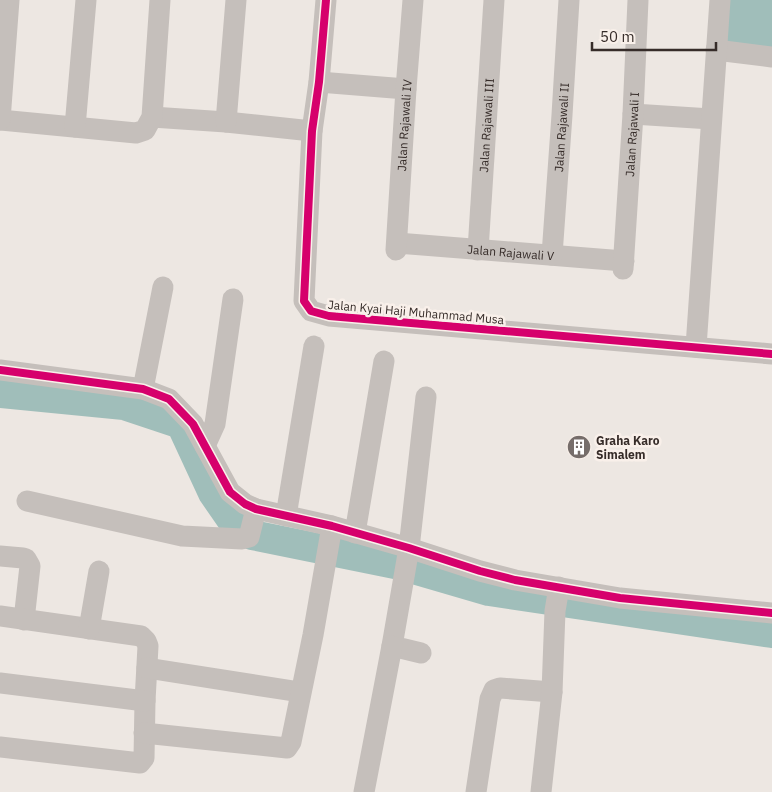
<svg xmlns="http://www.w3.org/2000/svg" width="772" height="792" font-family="'IBM Plex Sans',sans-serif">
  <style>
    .water { fill: #a0beba }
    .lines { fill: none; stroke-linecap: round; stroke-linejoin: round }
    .river { stroke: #a0beba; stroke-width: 30 }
    .minor { stroke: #c5bfbb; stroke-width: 21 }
    .cycleway-casing { stroke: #f9f0ea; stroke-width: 11 }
    .cycleway { stroke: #d6006c; stroke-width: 8 }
    .labels { text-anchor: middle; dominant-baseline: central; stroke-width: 5; stroke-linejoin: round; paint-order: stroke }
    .street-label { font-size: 12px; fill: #362c29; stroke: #f9f0ea }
    .poi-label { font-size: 12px; font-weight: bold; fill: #362c29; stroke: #f9f0ea; text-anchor: start }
  </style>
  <rect width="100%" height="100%" fill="#ede7e2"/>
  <path class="water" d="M 720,0 L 772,0 L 772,57 L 716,50 Z"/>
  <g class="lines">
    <path class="river" d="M 0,393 L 124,405 L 181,424 L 213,493 L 231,519 L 252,535 L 400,565 L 489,591 L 772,633"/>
    <g class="minor">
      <path d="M 326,0 L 319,82 L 312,131 L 304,301 L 311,311 L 329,316 L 772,354"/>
      <path d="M 716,50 L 772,57"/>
      <path d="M 319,82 L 406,89"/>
      <path d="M 633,114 L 711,119"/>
      <path d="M 152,117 L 226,122 L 312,131"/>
      <path d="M 0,120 L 136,133 L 145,130 L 152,117 L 160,0"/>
      <path d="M 0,120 L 9,0"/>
      <path d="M 226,122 L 236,0"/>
      <path d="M 75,127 L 86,0"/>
      <path id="s1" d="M 397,243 L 624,261"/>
      <path id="s2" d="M 396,250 L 406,89 L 413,0"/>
      <path id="s3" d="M 478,250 L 494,0"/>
      <path id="s4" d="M 552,255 L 562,115 L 569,0"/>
      <path id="s5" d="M 623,269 L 633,114 L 638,0"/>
      <path d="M 696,347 L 720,0"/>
      <path d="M 0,370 L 143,389 L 169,399 L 193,424 L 230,492 L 245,504 L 256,509 L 332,526 L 409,548 L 480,571 L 515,580 L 620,598 L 772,613"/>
      <path d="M 143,389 L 163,287"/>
      <path d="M 205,446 L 215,424 L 233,299"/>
      <path d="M 27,501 L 182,536 L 242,539 L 249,537 L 256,509"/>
      <path d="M 286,516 L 314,346"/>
      <path d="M 355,533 L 384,361"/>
      <path d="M 0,556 L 23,558 L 26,559 L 30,566 L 24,620"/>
      <path d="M 0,616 L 141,636 L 146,641 L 148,646 L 145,701 L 144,758 L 140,763 L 0,747"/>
      <path d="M 89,629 L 99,571"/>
      <path d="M 421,653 L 392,646 L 409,548 L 426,397"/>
      <path d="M 147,668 L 300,692"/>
      <path d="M 0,683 L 145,701"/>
      <path d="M 144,733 L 287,748 L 291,742 L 313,635 L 332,526"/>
      <path d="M 364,792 L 392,646"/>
      <path d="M 476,792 L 490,699 L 494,690 L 500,688 L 552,692"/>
      <path d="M 541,792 L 552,692 L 555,611 L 559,587"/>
    </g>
    <g class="cycleway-casing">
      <path id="cycleway" d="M 326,0 L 319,82 L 312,131 L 304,301 L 311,311 L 329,316 L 772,354
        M 0,370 L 143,389 L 169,399 L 193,424 L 230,492 L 245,504 L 256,509 L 332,526 L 409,548 L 480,571 L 515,580 L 620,598 L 772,613"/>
    </g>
    <use href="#cycleway" class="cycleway"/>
  </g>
  <defs>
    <g id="building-disc" transform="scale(1.25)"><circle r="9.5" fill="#766d6a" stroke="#f9f0ea"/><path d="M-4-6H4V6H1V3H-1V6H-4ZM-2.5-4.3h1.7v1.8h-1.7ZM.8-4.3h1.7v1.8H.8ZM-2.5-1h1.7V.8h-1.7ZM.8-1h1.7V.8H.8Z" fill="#fff"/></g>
  </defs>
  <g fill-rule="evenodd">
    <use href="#building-disc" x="579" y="447"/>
  </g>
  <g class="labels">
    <g class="street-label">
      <text stroke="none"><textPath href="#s2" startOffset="125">Jalan Rajawali IV</textPath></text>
      <text stroke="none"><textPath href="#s3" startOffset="125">Jalan Rajawali III</textPath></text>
      <text stroke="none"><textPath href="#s4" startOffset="128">Jalan Rajawali II</textPath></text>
      <text stroke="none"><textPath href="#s5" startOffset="135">Jalan Rajawali I</textPath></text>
      <text stroke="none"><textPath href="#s1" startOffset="114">Jalan Rajawali V</textPath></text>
      <text transform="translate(416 312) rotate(5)">Jalan Kyai Haji Muhammad Musa</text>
    </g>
    <g class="poi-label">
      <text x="596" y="440">Graha Karo<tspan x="596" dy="14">Simalem</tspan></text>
    </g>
  </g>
  <path d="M592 42v8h124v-8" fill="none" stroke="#362c29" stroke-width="2.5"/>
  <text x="600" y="42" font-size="15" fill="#362c29" stroke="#f9f0ea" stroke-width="4" paint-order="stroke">50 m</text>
</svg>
